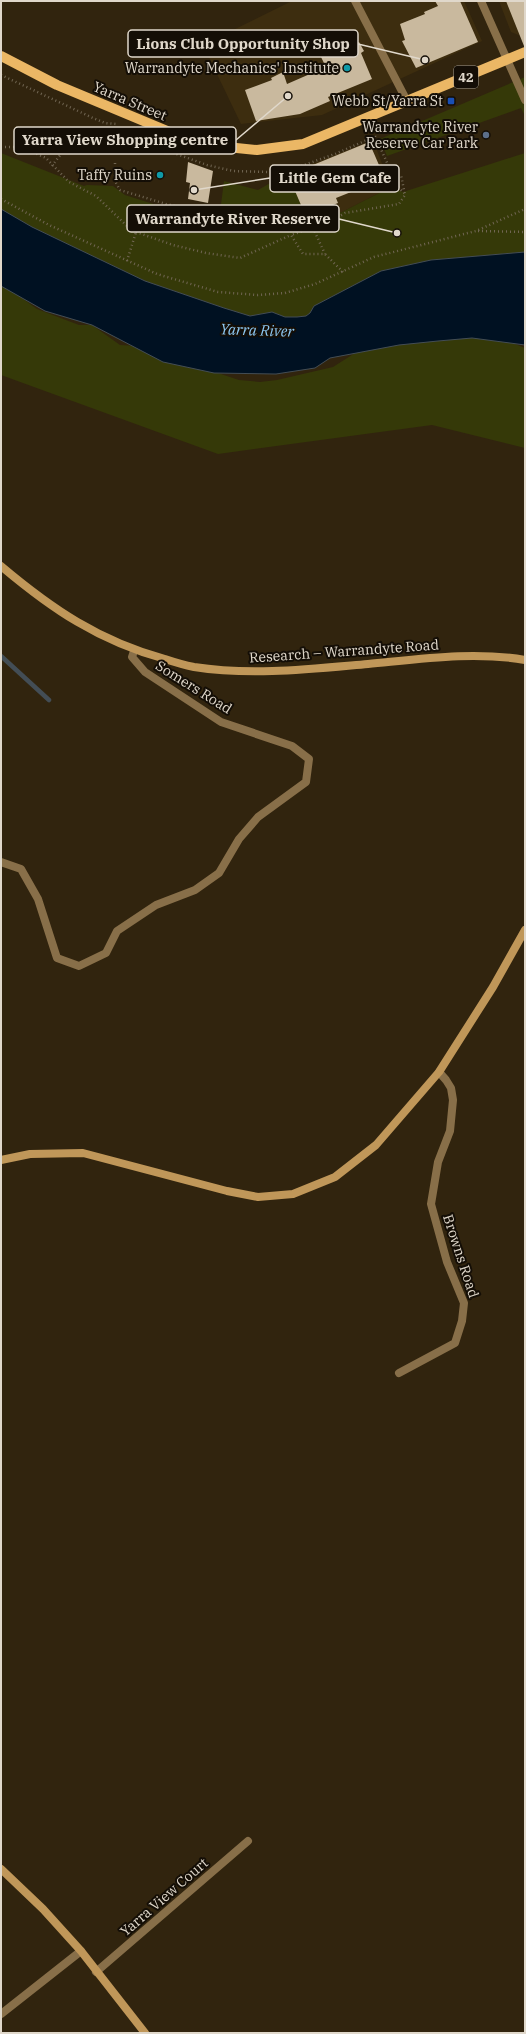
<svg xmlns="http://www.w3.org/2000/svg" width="526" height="2034" font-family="'IBM Plex Serif',serif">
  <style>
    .built { fill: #3d2d0f }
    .green { fill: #353908 }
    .water { fill: #012; stroke: #434d55 }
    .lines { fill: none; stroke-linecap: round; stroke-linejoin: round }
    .stream { stroke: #434d55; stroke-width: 4.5 }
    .building { fill: #c9b99e }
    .path { stroke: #716653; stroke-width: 2.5; stroke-dasharray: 1 3; stroke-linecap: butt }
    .minor { stroke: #886f49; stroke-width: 8 }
    .secondary { stroke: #c09759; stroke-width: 8 }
    .primary { stroke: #ebb765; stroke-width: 10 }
    .culture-dot { fill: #0f9aa8; stroke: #140e06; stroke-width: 1.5 }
    .transit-dot { fill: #1a4fb4; stroke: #140e06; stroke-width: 1.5 }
    .service-dot { fill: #5c6f8a; stroke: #140e06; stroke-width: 1.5 }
    .labels { text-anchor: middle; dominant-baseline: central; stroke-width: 4; stroke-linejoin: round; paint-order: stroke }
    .shield { fill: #140e06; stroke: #a39b90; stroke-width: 1 }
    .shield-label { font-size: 13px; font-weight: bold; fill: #e0d8cb }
    .poi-label { font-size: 14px; fill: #e0d8cb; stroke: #140e06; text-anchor: end }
    .street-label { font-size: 14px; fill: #e0d8cb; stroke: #140e06 }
    .water-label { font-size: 15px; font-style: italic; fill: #8ec9f4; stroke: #140e06 }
    .leader { fill: none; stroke: #e0d8cb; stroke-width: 1.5 }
    .callout-dot { fill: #e0d8cb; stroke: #140e06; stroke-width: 1.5 }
    .callout { fill: #140e06; stroke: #e0d8cb; stroke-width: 1.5 }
    .callout-label { font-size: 15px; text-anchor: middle; font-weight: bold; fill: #e0d8cb }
  </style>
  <rect width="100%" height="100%" fill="#31240e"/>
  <path class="built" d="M 292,1 L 464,1 L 482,41 L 322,115 L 241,124 L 203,45 Z
    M 499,1 L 525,1 L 521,36 L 511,32 Z
    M 373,140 L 391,187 L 342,212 L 307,223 L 288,173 Z"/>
  <path class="green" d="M 525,77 L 525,116 L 521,108 L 387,156 L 380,139 Z
    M 1,153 L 84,186 L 87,185 L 113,186 L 125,195 L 169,209 L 219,220 L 224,181 L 258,190 L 288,173 L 308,222 L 342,212 L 391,187 L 403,192 L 525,153 L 525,252 L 431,260 L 381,271 L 314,306 L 310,313 L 306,316 L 297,317 L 285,317 L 272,312 L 250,316 L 224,308 L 145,281 L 32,227 L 1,209 Z
    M 1,286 L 11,290 L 37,309 L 79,325 L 92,325 L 120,345 L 136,346 L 239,380 L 260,382 L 277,380 L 333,367 L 366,346 L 495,336 L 525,348 L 525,448 L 432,425 L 218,454 L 1,375 Z"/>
  <path class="water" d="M 1,209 L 32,227 L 145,281 L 224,308 L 250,316 L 272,312 L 285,317 L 297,317 L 306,316 L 310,313 L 314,306 L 381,271 L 431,260 L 525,252 L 525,345 L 472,338 L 438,341 L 399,345 L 330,358 L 315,368 L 276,374 L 214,373 L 163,362 L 92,325 L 45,311 L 1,286 Z"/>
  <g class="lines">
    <path class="stream" d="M 1,656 L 49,700"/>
  </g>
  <path class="building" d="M 435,1 L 460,1 L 478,42 L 416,68 L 402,41 L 405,40 L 400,24 L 425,14 L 424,12 L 438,6 Z
    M 506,1 L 525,1 L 525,46 L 524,46 Z
    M 359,42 L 364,51 L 361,53 L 372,79 L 328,97 L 330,101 L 300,114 L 256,121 L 245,90 L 272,80 L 271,78 L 283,72 L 287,84 L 326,67 L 321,57 Z
    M 369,142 L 382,172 L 348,186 L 351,192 L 336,198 L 338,203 L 318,211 L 316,206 L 304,212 L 292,184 L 295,183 L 291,174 Z
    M 188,162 L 213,171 L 208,203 L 188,199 L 190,183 L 186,182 Z"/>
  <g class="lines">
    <path class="path" d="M 1,75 L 93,118 L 105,123 L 116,124
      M 128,129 L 138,140 L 207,165 L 233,171 L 268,172 L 290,170 L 335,154 L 367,140
      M 375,136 L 398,187 L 405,194
      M 1,147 L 22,147 L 32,135
      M 22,147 L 46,158 L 69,182 L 96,196 L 127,226 L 136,232 L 173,245 L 206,253 L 240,258 L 291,235
      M 115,163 L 115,181 L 120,190 L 166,204 L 219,216
      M 52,166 L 61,154
      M 1,199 L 49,225 L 157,274 L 218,292 L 258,295 L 285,293 L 315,284 L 374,257 L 476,231 L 525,209
      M 313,228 L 325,254
      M 478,231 L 525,232
      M 127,261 L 136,232
      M 343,272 L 325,254 L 303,254 L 291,235 L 328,223 L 345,213 L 399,204 L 405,195 L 401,175"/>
    <path class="minor" d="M 355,1 L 407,101
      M 481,1 L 525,100
      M 1,862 L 21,869 L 38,899 L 57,958 L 79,966 L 106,953 L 117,931 L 156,905 L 195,890 L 219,873 L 239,839 L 258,817 L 306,782 L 309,759 L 292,746 L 221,722 L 145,672 L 132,657 L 134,651
      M 399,1373 L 455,1343 L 462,1321 L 464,1303 L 447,1262 L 431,1204 L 438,1162 L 450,1131 L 453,1100 L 451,1088 L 446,1080 L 439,1072
      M 96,1972 L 248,1841
      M 1,2014 L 81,1951"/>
    <path class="secondary" d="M 1,566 C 52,609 99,641 165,659 C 174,662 184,665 194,667 C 251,676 311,669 368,664 C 420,659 474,651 525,660
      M 1,1160 L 30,1154 L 83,1153 L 227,1191 L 258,1197 L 293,1194 L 335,1177 L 376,1145 L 439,1072 L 493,987 L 525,930
      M 1,1869 L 43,1909 L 81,1951 L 145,2033"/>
    <path class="primary" d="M 1,56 L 57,85 L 177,135 L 217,146 L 257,150 L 303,144 L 525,52"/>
  </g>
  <g class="culture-dot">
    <circle cx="347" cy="68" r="4"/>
    <circle cx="160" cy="175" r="4"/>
  </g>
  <rect class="transit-dot" x="447" y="97" width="8" height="8" rx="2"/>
  <circle class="service-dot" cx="486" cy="135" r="4"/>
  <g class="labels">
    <rect class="shield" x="454" y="66" width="24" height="22" rx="3"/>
    <g class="shield-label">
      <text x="466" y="77">42</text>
    </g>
    <g class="poi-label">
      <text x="339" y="68">Warrandyte Mechanics' Institute</text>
      <text x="443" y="101">Webb St/Yarra St</text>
      <text x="478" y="127">Warrandyte River<tspan x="478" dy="16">Reserve Car Park</tspan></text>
      <text x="152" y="175">Taffy Ruins</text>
    </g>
    <g class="street-label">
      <text transform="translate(130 101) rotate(23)">Yarra Street</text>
      <text transform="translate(344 651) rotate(-4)">Research – Warrandyte Road</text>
      <text transform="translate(194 687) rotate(32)">Somers Road</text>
      <text transform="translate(461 1256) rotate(72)">Browns Road</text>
      <text transform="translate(164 1897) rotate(-41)">Yarra View Court</text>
    </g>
    <g class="water-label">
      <text transform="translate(257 330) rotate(2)">Yarra River</text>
    </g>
  </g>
  <path class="leader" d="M425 60L358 44M288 96L236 140M194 190L270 178M397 233L339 219"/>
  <g class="callout-dot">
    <circle cx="425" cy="60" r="4"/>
    <circle cx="288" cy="96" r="4"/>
    <circle cx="194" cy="190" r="4"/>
    <circle cx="397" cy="233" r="4"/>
  </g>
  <g class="callout">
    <rect x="128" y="30" width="230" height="27" rx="4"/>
    <rect x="14" y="127" width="222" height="27" rx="4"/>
    <rect x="270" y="165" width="129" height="27" rx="4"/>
    <rect x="127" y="205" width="212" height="27" rx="4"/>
  </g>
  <g class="callout-label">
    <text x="243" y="49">Lions Club Opportunity Shop</text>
    <text x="125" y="145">Yarra View Shopping centre</text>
    <text x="335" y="183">Little Gem Cafe</text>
    <text x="233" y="224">Warrandyte River Reserve</text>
  </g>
  <rect width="526" height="2034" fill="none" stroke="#e0d8cb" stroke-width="4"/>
</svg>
